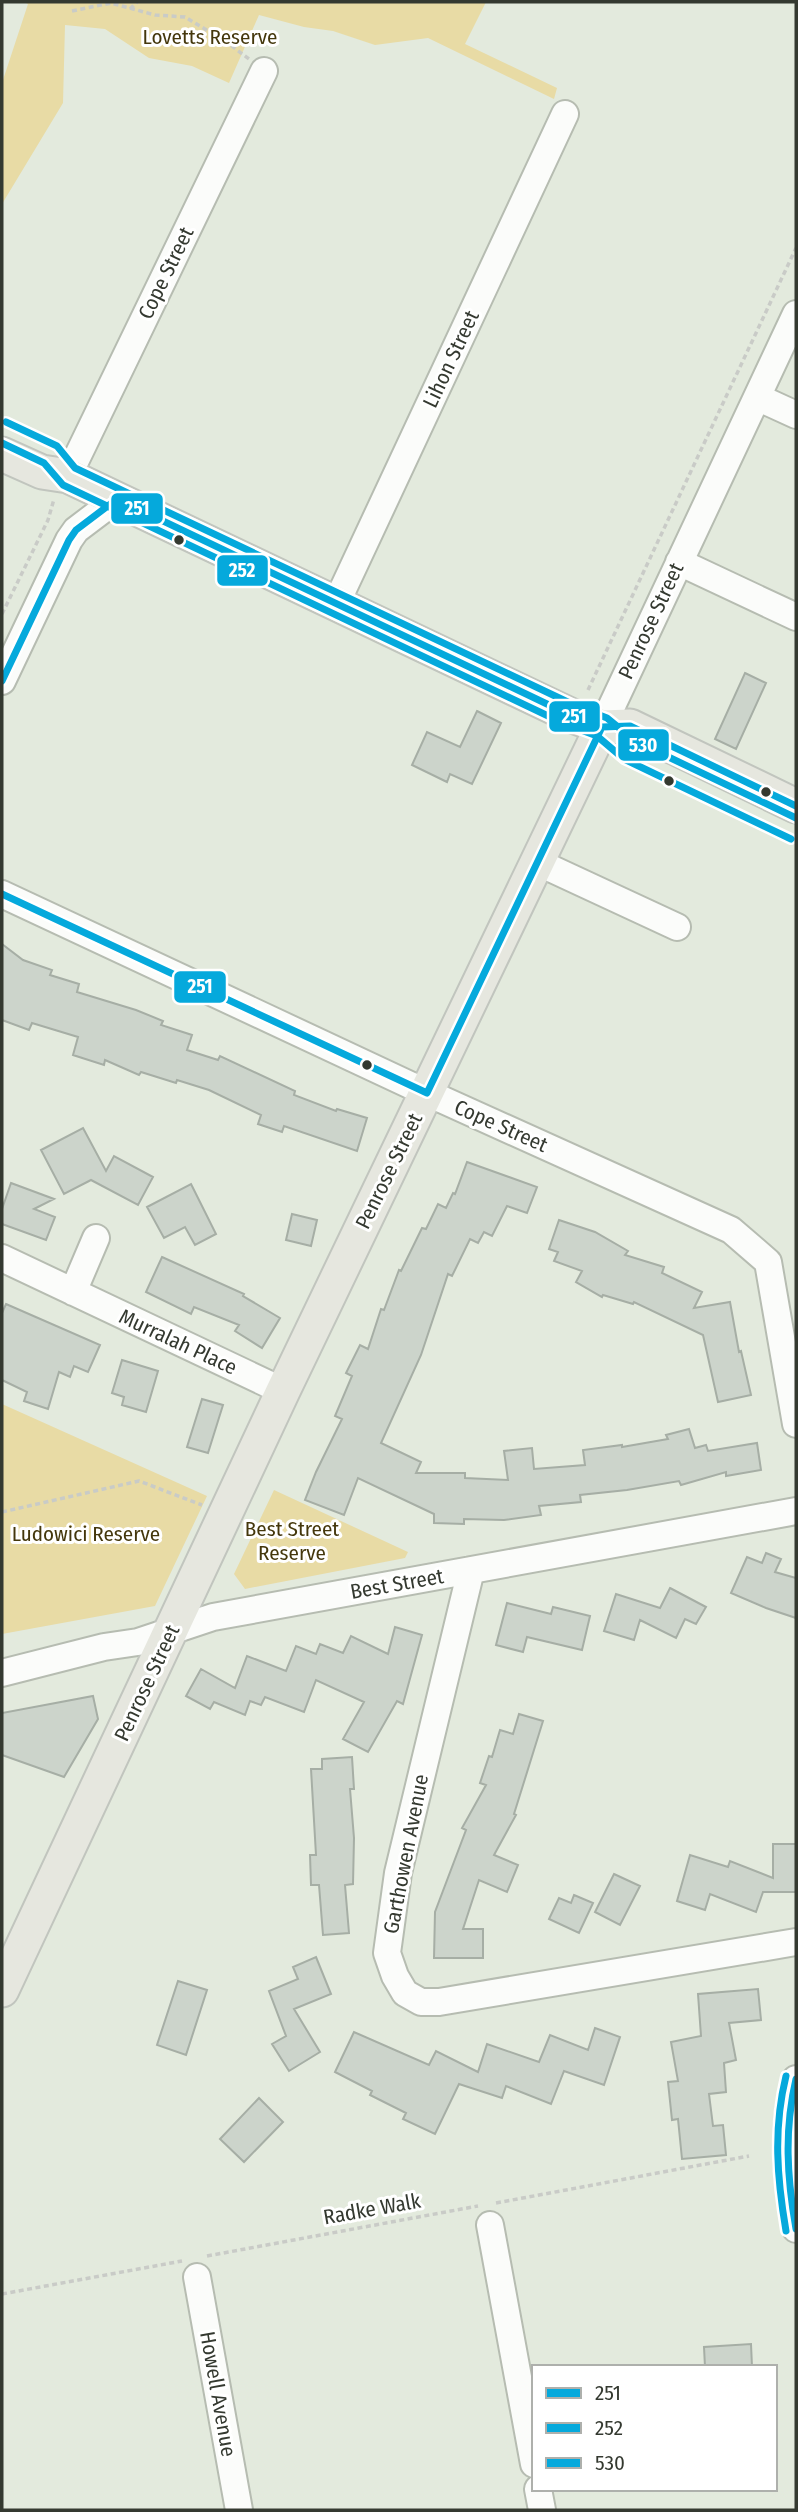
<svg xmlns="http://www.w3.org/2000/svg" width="798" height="2512" font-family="'Fira Sans Condensed',sans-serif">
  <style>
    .green { fill: #e8dba5 }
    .building { fill: #ccd4cb; stroke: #a6aea5; stroke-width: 2 }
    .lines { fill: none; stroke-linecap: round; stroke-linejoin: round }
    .minor-casing { stroke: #b6bcb1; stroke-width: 30 }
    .major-casing { stroke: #c1c5be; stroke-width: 37 }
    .path { stroke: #c9cbc7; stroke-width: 3.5; stroke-dasharray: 5 3.5; stroke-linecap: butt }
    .minor { stroke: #fbfcfa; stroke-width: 26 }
    .major { stroke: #e6e7df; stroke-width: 33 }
    .bus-1-casing { stroke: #fff; stroke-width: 12 }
    .bus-2-casing { stroke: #fff; stroke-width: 12 }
    .bus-3-casing { stroke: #fff; stroke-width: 12 }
    .bus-1 { stroke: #05a9dc; stroke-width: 7 }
    .bus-2 { stroke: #05a9dc; stroke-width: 7 }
    .bus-3 { stroke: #05a9dc; stroke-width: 7 }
    .bus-dot { fill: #343930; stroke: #fff; stroke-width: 2.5 }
    .labels { text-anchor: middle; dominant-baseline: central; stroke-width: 6; stroke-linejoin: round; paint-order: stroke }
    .park-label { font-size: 21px; fill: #44370c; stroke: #fff }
    .street-label { font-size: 21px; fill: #343930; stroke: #fff }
    .line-badge { stroke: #fff; stroke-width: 2.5 }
    .badge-label { font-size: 19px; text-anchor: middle; font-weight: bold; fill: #fff }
  </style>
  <rect width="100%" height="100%" fill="#e3eadd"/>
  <path class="green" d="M 24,2 L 486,2 L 465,44 L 557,88 L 554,99 L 428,38 L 375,45 L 333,31 L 304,27 L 259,15 L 229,83 L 192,66 L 149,58 L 105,29 L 65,25 L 63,103 L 2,204 L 2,83 L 28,4 Z
    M 2,1404 L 207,1496 L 155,1606 L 2,1634 Z
    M 274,1490 L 408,1552 L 405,1558 L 245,1589 L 234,1574 Z"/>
  <path class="building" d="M 745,673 L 766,683 L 736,749 L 715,739 Z
    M 477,711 L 501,723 L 472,784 L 450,774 L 447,782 L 412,765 L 427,732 L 460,747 Z
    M 2,944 L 23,960 L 52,970 L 50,975 L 79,984 L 77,992 L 136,1010 L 163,1021 L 161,1025 L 192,1035 L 187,1050 L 218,1060 L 220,1056 L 295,1091 L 294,1095 L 336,1111 L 337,1109 L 367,1118 L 357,1151 L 284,1126 L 282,1132 L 258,1124 L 261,1115 L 209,1090 L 177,1080 L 176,1083 L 141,1072 L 139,1075 L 105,1060 L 104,1065 L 73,1055 L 78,1037 L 32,1023 L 29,1030 L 2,1020 Z
    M 83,1128 L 106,1171 L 114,1156 L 153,1177 L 138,1205 L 91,1180 L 64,1194 L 41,1150 Z
    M 467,1162 L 537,1187 L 527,1213 L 507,1206 L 492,1236 L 484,1232 L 478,1243 L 470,1239 L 452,1276 L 448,1274 L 421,1355 L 381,1443 L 421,1462 L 416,1473 L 465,1473 L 465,1478 L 508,1480 L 504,1451 L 532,1448 L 534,1469 L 585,1465 L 583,1450 L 622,1445 L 622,1447 L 668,1439 L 666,1435 L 689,1429 L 695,1448 L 706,1445 L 708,1451 L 757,1443 L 761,1470 L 726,1476 L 726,1472 L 681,1485 L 679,1481 L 627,1490 L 580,1495 L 581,1502 L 539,1506 L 541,1515 L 504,1520 L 464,1519 L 464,1524 L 434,1523 L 434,1514 L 358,1478 L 344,1515 L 305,1500 L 316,1472 L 342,1419 L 335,1416 L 352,1376 L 346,1373 L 360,1345 L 368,1349 L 381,1309 L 384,1310 L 399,1270 L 401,1271 L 422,1228 L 426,1229 L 438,1204 L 446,1208 L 453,1193 L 455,1194 Z
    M 11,1183 L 54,1199 L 34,1209 L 55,1217 L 46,1240 L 2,1224 L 2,1209 Z
    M 191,1184 L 216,1234 L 195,1245 L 185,1227 L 164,1238 L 147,1207 Z
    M 292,1214 L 317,1220 L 311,1246 L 286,1240 Z
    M 559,1220 L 595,1232 L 628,1251 L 625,1255 L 664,1267 L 662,1273 L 702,1292 L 694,1308 L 730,1302 L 739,1352 L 741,1351 L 751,1395 L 718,1402 L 703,1335 L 634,1302 L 633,1304 L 603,1295 L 602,1297 L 576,1282 L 582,1271 L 554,1261 L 558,1252 L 549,1249 Z
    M 162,1257 L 244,1294 L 243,1296 L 280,1318 L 262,1348 L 235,1331 L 239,1325 L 194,1307 L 191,1314 L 146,1292 Z
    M 6,1304 L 100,1345 L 88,1372 L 74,1366 L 70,1377 L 59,1372 L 48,1409 L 24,1401 L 27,1392 L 2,1380 L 2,1313 Z
    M 122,1360 L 158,1371 L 146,1412 L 122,1405 L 124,1397 L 112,1393 Z
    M 202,1399 L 223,1405 L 208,1453 L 187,1447 Z
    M 766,1553 L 781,1559 L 775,1572 L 796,1578 L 796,1618 L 766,1608 L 731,1593 L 747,1557 L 762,1563 Z
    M 670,1588 L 706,1607 L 696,1624 L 685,1619 L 676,1638 L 640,1620 L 634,1640 L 604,1631 L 616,1594 L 660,1608 Z
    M 507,1603 L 551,1614 L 553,1607 L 590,1616 L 582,1650 L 527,1637 L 523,1652 L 496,1645 Z
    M 395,1627 L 422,1635 L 403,1704 L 397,1701 L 368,1752 L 343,1739 L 364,1702 L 316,1680 L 304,1712 L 265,1697 L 261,1705 L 250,1701 L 245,1715 L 214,1702 L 210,1709 L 186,1696 L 201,1669 L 235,1688 L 247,1656 L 286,1671 L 296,1646 L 316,1654 L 320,1644 L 343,1653 L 351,1636 L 388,1654 Z
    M 93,1696 L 98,1719 L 64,1777 L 2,1755 L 2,1713 Z
    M 519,1714 L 543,1721 L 514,1814 L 516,1815 L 494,1855 L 518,1865 L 507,1892 L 479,1880 L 463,1929 L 483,1929 L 483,1958 L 434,1958 L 435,1912 L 466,1830 L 462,1828 L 486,1785 L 480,1783 L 489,1756 L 492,1757 L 500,1730 L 513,1734 Z
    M 352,1757 L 354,1789 L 350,1789 L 354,1838 L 353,1884 L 345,1885 L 349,1933 L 323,1935 L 319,1885 L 311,1885 L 310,1855 L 316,1855 L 311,1769 L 322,1769 L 322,1759 Z
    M 773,1844 L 796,1844 L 796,1892 L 763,1892 L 756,1912 L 710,1894 L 705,1910 L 677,1901 L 690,1855 L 728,1867 L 730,1861 L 773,1878 Z
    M 614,1874 L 640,1886 L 620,1925 L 595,1912 Z
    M 574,1895 L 593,1903 L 579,1933 L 549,1919 L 559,1898 L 571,1903 Z
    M 316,1957 L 331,1994 L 294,2009 L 320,2052 L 289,2071 L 272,2044 L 286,2036 L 269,1991 L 298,1979 L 293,1967 Z
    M 178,1981 L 207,1990 L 186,2055 L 157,2045 Z
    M 758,1989 L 761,2020 L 729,2023 L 736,2060 L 724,2063 L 726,2092 L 709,2094 L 713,2126 L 723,2125 L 726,2155 L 682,2159 L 678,2119 L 672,2120 L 668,2082 L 678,2081 L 671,2042 L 701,2036 L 698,1994 Z
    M 595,2028 L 620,2037 L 604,2085 L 564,2071 L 551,2104 L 506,2086 L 502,2098 L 459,2084 L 435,2134 L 403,2119 L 406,2113 L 370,2095 L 372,2091 L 335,2072 L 354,2032 L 429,2065 L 436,2051 L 478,2072 L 487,2044 L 539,2062 L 550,2035 L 588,2050 Z
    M 259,2098 L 283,2122 L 244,2162 L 220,2139 Z
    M 751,2344 L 752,2367 L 705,2367 L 704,2347 Z"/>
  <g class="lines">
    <g class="minor-casing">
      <path id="minor" d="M 757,397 L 796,415
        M 68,476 L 264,71
        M 679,562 L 796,617
        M 336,604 L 565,114
        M 2,681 L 69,540 L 76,530 L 117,499
        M 602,727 L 796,314
        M 537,862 L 677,927
        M 2,894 L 410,1085 L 731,1230 L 768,1262 L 796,1424
        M 2,1258 L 283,1391
        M 73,1292 L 96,1238
        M 471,1570 L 398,1873 L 387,1953 L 395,1976 L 405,1993 L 421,2002 L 439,2002 L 796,1942
        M 2,1673 L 104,1647 L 138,1642 L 213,1617 L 796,1511
        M 796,2079 C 781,2130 787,2178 796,2229
        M 490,2225 L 534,2464
        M 197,2277 L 239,2510
        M 538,2489 L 542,2510"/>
    </g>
    <g class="major-casing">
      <path id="major" d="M 2,454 L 42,472 L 68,476 L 570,715 L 602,727 L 630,726 L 796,806
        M 2,1990 L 283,1391 L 602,727"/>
    </g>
    <path class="path" d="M 130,9 L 137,2
      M 72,11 L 111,3 L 155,15 L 185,17 L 225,41 L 249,59
      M 2,614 L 48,520 L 54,499
      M 588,690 L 796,248
      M 2,1512 L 139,1481 L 202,1505
      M 496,2203 L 749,2156
      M 207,2256 L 478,2206
      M 2,2294 L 182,2261"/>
    <use href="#minor" class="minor"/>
    <use href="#major" class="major"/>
    <g class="bus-1-casing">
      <path id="bus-1" d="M 2,681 L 69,540 L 76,530 L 117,499 L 570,715 L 602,727 L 630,726 L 796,806
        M 2,894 L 427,1093 L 602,727
        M 796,2079 C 784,2130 787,2178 796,2229"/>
    </g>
    <g class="bus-2-casing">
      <path id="bus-2" d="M 2,443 L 44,463 L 63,485 L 565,724 L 597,736 L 624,759 L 791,839
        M 786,2231 C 777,2178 773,2129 786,2076"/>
    </g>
    <g class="bus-3-casing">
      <path id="bus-3" d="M 6,422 L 57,446 L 75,468 L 574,705 L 607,718 L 635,741 L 796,818"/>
    </g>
    <use href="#bus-1" class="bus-1"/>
    <use href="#bus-2" class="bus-2"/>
    <use href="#bus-3" class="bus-3"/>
  </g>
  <g class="bus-dot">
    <circle cx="179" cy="540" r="6"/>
    <circle cx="669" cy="781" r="6"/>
    <circle cx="766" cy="792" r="6"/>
    <circle cx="367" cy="1065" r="6"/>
  </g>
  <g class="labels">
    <g class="park-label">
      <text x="210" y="37">Lovetts Reserve</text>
      <text x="292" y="1529">Best Street<tspan x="292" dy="24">Reserve</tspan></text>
      <text x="86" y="1534">Ludowici Reserve</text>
    </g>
    <g class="street-label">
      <text transform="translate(166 273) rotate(-64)">Cope Street</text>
      <text transform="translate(451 359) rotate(-65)">Lihon Street</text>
      <text transform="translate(651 621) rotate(-65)">Penrose Street</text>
      <text transform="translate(501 1126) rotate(24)">Cope Street</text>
      <text transform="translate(389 1171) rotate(-64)">Penrose Street</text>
      <text transform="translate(178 1342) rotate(25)">Murralah Place</text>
      <text transform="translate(397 1584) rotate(-10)">Best Street</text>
      <text transform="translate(147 1683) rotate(-65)">Penrose Street</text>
      <text transform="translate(406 1854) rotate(-79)">Garthowen Avenue</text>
      <text transform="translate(372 2209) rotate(-10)">Radke Walk</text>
      <text transform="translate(218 2394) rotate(80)">Howell Avenue</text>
    </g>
  </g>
  <g class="line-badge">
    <rect x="110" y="492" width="54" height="33" rx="7" fill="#05a9dc"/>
    <rect x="216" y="554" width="53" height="33" rx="7" fill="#05a9dc"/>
    <rect x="548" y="700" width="53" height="33" rx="7" fill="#05a9dc"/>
    <rect x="617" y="728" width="53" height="34" rx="7" fill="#05a9dc"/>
    <rect x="173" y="970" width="54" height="34" rx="7" fill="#05a9dc"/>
  </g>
  <g class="badge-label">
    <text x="137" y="515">251</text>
    <text x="242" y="577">252</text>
    <text x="574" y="723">251</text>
    <text x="643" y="752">530</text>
    <text x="200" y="993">251</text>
  </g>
  <rect width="798" height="2512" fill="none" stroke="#343930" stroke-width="7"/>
  <rect x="532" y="2365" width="245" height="126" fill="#ffffff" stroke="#aeb0ac" stroke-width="2"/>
  <rect x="546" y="2388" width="35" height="10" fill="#05a9dc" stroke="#aeb0ac" stroke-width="2"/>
  <text x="595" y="2400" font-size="21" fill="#343930">251</text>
  <rect x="546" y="2423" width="35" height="10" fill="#05a9dc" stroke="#aeb0ac" stroke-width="2"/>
  <text x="595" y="2435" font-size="21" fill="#343930">252</text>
  <rect x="546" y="2458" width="35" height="10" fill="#05a9dc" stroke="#aeb0ac" stroke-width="2"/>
  <text x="595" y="2470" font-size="21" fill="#343930">530</text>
</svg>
